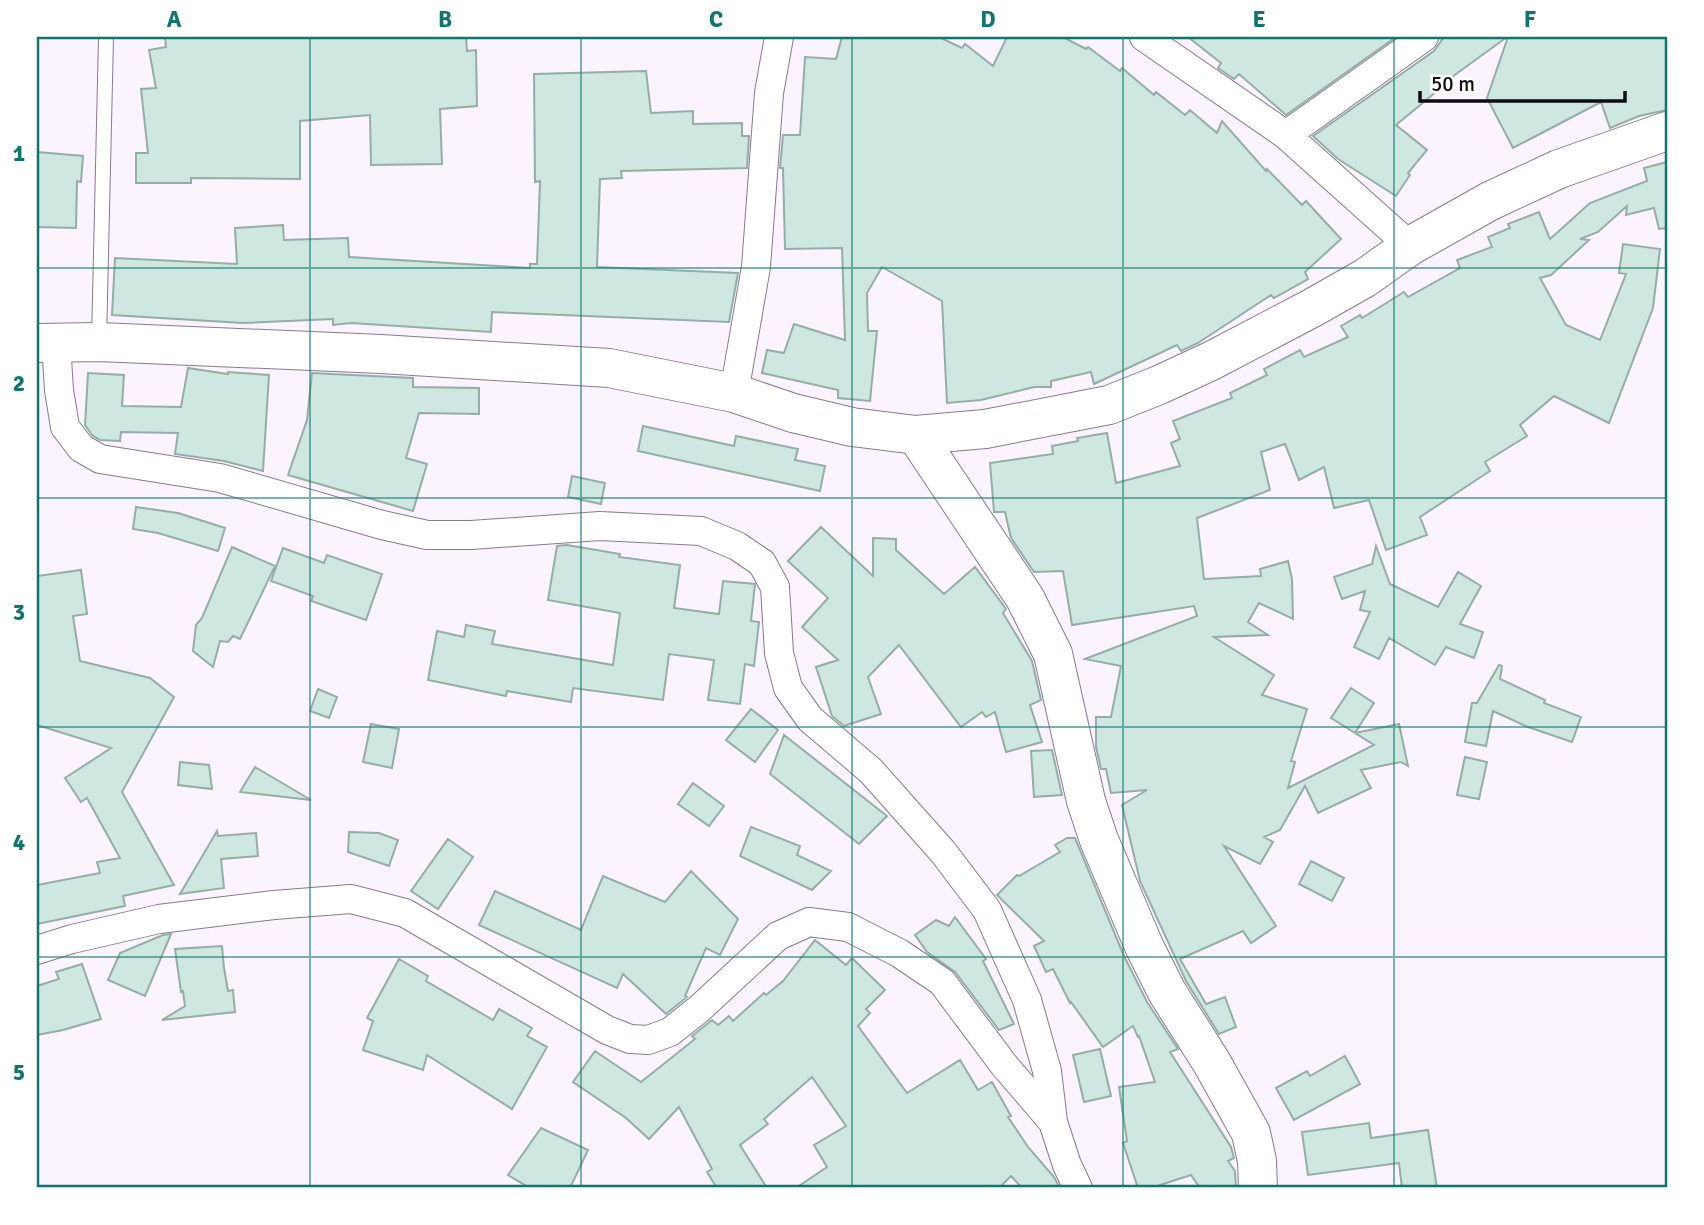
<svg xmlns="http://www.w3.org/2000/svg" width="1704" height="1225" font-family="Signika,sans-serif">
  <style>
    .building { fill: #cee7e0; stroke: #95ada7; stroke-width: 2 }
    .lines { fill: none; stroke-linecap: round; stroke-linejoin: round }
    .lane-casing { stroke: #877b8a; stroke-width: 16 }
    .street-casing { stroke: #877b8a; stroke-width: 30 }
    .secondary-casing { stroke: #877b8a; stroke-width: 40 }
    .highway-casing { stroke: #877b8a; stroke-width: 40 }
    .lane { stroke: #fff; stroke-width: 14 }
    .street { stroke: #fff; stroke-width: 28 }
    .secondary { stroke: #fff; stroke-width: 38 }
    .highway { stroke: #fff; stroke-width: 38 }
    .grid { fill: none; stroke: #0f766e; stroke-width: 2; stroke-opacity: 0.55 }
    .neatline { fill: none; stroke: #0f766e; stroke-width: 2.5 }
    .grid-label { font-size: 23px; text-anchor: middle; font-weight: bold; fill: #0f766e }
  </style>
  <rect width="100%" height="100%" fill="#fbf3fd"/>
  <path class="building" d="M 165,37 L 466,37 L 467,51 L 476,50 L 477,106 L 440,109 L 442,164 L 371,165 L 370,115 L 300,121 L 300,179 L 191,178 L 191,183 L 136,183 L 136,153 L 148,153 L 141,89 L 156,88 L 149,50 L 166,47 Z
    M 842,37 L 939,37 L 962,48 L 965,44 L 993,66 L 1007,37 L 1063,37 L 1086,49 L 1088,47 L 1120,71 L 1122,68 L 1154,95 L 1156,92 L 1185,115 L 1190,110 L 1217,133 L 1222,121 L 1266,171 L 1267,169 L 1302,205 L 1306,201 L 1341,239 L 1305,272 L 1308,279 L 1274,298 L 1271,295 L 1198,343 L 1181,351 L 1177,345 L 1094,384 L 1091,372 L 1051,381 L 1051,387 L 1034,387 L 981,400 L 947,403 L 942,301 L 882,267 L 867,293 L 868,331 L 877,331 L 870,401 L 838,398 L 838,390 L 762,373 L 767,350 L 784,353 L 794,324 L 845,340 L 842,248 L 785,249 L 783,168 L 780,168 L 783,135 L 800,135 L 805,57 L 836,59 Z
    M 1188,37 L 1396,37 L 1286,115 L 1239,74 L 1234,79 L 1218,68 L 1221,63 Z
    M 1444,37 L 1507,37 L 1434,90 L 1436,92 L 1396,125 L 1427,150 L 1408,173 L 1410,175 L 1396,196 L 1338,159 L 1313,136 L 1434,51 Z
    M 1508,37 L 1667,37 L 1667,110 L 1639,116 L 1610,128 L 1601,102 L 1513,148 L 1487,98 Z
    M 646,71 L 651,113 L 693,111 L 693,124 L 742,123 L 742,136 L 749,136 L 747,168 L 621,171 L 622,178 L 600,179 L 597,267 L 738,273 L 729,322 L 492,312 L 491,332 L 351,323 L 333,325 L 333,319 L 243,323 L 112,315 L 115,258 L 237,264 L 235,228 L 283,225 L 284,240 L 348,238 L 349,257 L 530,268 L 530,264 L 537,264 L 540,181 L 535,182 L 534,74 Z
    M 37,152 L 83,156 L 81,182 L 77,181 L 76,228 L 37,227 Z
    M 1667,162 L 1667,228 L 1659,229 L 1654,208 L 1626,215 L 1627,206 L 1598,232 L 1580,239 L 1589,240 L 1551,275 L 1540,278 L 1566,325 L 1600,340 L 1626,274 L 1619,273 L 1623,244 L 1660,249 L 1653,308 L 1609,423 L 1554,396 L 1520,425 L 1527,436 L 1485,462 L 1490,471 L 1420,517 L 1427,535 L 1386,550 L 1369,500 L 1334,508 L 1324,467 L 1299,480 L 1285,444 L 1261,452 L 1270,490 L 1197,518 L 1204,579 L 1261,576 L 1260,569 L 1288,561 L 1292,579 L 1293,619 L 1259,603 L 1248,622 L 1268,635 L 1214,637 L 1274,675 L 1262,695 L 1307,709 L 1291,761 L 1295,762 L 1288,788 L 1374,745 L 1355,733 L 1399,724 L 1408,766 L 1401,762 L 1361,770 L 1371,788 L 1318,813 L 1305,786 L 1280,830 L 1264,837 L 1273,842 L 1260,864 L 1224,846 L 1276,926 L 1251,943 L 1243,931 L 1180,959 L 1206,1004 L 1225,997 L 1236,1027 L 1219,1034 L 1186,981 L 1140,881 L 1122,805 L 1147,790 L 1111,793 L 1106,769 L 1101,769 L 1096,747 L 1096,717 L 1111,717 L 1121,666 L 1085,659 L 1197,616 L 1194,606 L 1072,625 L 1063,571 L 1034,572 L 1011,538 L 1005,512 L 994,512 L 990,463 L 1053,454 L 1052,446 L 1078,441 L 1077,438 L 1107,433 L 1116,483 L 1180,466 L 1171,443 L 1180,439 L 1173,421 L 1232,398 L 1230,393 L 1267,375 L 1264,369 L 1300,350 L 1304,357 L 1348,337 L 1341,326 L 1360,315 L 1362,318 L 1404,292 L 1408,297 L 1460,268 L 1457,260 L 1492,247 L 1488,237 L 1510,228 L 1508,224 L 1539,212 L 1550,239 L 1590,203 L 1647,181 L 1644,168 Z
    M 188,368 L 228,374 L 228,372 L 269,375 L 263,471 L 224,461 L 175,454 L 178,433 L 121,432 L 120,441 L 100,440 L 92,435 L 85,425 L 88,373 L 124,375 L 122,406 L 181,407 Z
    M 312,373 L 413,378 L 413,387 L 479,388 L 479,414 L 419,413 L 406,458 L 427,464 L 413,511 L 288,475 L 307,420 Z
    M 643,426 L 734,446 L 736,436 L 798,449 L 795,460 L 825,466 L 820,491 L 638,451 Z
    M 572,476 L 605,483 L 601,504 L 568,497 Z
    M 136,507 L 178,513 L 225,528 L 218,551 L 158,533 L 133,529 Z
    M 821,527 L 873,576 L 873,538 L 896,539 L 896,550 L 944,594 L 975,567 L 1006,609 L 1003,613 L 1032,661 L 1041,700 L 1030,705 L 1042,742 L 1006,752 L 995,712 L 986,717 L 982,712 L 961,727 L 899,645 L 868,677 L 881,714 L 844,726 L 832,716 L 816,667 L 838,660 L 802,627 L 828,598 L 788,561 Z
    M 567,545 L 620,554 L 619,557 L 680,565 L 674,608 L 719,614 L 723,581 L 755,584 L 751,621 L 759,622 L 754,666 L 745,664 L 740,704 L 708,700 L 714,660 L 669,654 L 663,700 L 573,688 L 571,702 L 507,691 L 506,696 L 428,680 L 437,631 L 464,637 L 466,625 L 495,631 L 492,644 L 613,665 L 620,613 L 548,600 L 557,546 Z
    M 1376,546 L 1390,584 L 1438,607 L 1458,572 L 1481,586 L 1460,624 L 1483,632 L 1474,658 L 1446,647 L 1435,665 L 1389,638 L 1379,659 L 1354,647 L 1370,612 L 1360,610 L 1365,591 L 1342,599 L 1334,577 L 1372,564 Z
    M 232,547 L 275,566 L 240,639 L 233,636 L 228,642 L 220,641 L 213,667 L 193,651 L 196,625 L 202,618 Z
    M 283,548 L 324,563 L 327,555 L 382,574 L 366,620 L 311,601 L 313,596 L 271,581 Z
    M 81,570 L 87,614 L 73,616 L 80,661 L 150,678 L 174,697 L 122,792 L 174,885 L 123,896 L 125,906 L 37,924 L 37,885 L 100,873 L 97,862 L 120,858 L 87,798 L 81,802 L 65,778 L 111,748 L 37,725 L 37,576 Z
    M 1499,665 L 1502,666 L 1500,679 L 1545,700 L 1544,703 L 1581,717 L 1572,742 L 1528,727 L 1493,711 L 1486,746 L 1465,742 L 1472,703 L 1477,703 Z
    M 1351,688 L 1374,703 L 1355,733 L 1331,718 Z
    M 318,689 L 337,697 L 329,718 L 310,711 Z
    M 751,709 L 778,730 L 755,762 L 726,740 Z
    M 371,724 L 399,729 L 392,768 L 363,762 Z
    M 784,735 L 887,816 L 859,844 L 770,774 Z
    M 1052,750 L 1062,795 L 1034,797 L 1031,751 Z
    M 1465,757 L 1487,762 L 1479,799 L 1457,795 Z
    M 180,762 L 209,765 L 212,789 L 178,785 Z
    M 255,767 L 311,800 L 240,792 Z
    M 693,783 L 724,806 L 709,826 L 678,804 Z
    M 751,827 L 800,846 L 797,855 L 831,871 L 812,890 L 740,856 Z
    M 217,831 L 218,836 L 256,833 L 258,856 L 221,859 L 224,888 L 180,894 Z
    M 349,832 L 379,833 L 398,840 L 389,866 L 348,852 Z
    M 1067,838 L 1075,838 L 1124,956 L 1147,1002 L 1178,1049 L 1170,1052 L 1231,1147 L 1234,1158 L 1228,1161 L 1235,1171 L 1236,1188 L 1200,1188 L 1191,1175 L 1151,1188 L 1138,1188 L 1123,1143 L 1127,1141 L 1119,1087 L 1155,1082 L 1139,1036 L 1138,1037 L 1133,1026 L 1103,1047 L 1071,1002 L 1070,1003 L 1053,969 L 1046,972 L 1034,946 L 1044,941 L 997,895 L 1017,875 L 1019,876 L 1060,852 L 1055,845 Z
    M 448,839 L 473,857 L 438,909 L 411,891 Z
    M 1311,861 L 1344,878 L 1332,901 L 1299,884 Z
    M 691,871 L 738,919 L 720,955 L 706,948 L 685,996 L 687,997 L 666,1014 L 623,974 L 617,988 L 479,925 L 495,891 L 581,930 L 603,876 L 665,902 Z
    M 955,917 L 986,959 L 983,961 L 1014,1024 L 999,1030 L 955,972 L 927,952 L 915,935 L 936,920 L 949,926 Z
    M 171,934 L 145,996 L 108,980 L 120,953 L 163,935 Z
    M 815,940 L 846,965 L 852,958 L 885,990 L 866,1009 L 870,1013 L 858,1026 L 907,1093 L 960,1060 L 978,1090 L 992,1082 L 1011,1116 L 1008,1117 L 1028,1147 L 1054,1177 L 1060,1188 L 1022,1188 L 1011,1176 L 999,1188 L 796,1188 L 827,1167 L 814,1145 L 846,1126 L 812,1077 L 764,1119 L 768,1124 L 740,1145 L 767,1188 L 717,1188 L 707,1172 L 712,1169 L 679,1107 L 649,1139 L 626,1118 L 573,1082 L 595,1051 L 641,1082 L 695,1039 L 692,1036 L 712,1020 L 718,1025 L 729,1016 L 733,1021 L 764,993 L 766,995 L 783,981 Z
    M 222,946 L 224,968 L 228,991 L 233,990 L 235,1012 L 162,1020 L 185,1006 L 183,991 L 181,992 L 175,949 Z
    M 399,959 L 428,976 L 426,981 L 493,1020 L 499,1009 L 532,1028 L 527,1036 L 547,1047 L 512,1109 L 427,1055 L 423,1070 L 363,1050 L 373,1021 L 367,1018 Z
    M 82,964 L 101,1019 L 63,1030 L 37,1035 L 37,986 L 59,979 L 56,972 Z
    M 1100,1049 L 1111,1096 L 1084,1102 L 1073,1055 Z
    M 1345,1056 L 1360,1084 L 1294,1120 L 1276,1088 L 1307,1071 L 1310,1076 Z
    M 1369,1123 L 1371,1138 L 1428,1130 L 1437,1188 L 1402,1188 L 1399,1163 L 1308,1175 L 1302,1132 Z
    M 541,1128 L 588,1150 L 570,1188 L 530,1188 L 508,1175 Z"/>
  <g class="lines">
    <g class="lane-casing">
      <path id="lane" d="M 99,341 L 106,37"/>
    </g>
    <g class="street-casing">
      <path id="street" d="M 1144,37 L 1286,135 L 1410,246
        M 1286,135 L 1424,37
        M 56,343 L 59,390 L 65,427 L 81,448 L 100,459 L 220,478 L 382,525 L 427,535 L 471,535 L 600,526 L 701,531 L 737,546 L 762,563 L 775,587 L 779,653 L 788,688 L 810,719 L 871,771 L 943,852 L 987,910 L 1027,1000 L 1047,1071 L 1053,1122 L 1067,1165 L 1078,1188
        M 734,393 L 756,267 L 769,93 L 779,37
        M 37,950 L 72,939 L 159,919 L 274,905 L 351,899 L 405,913 L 607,1030 L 630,1039 L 648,1040 L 670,1032 L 699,1009 L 778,936 L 809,922 L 848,927 L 899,953 L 942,982 L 1004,1065 L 1053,1122"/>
    </g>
    <g class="secondary-casing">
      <path id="secondary" d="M 916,435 L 1025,598 L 1053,654 L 1086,801 L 1099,840 L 1144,946 L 1167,992 L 1212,1063 L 1251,1133 L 1257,1161 L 1258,1188"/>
    </g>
    <g class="highway-casing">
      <path id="highway" d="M 37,343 L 99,342 L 381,354 L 609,368 L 734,393 L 793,413 L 852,427 L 916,435 L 985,429 L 1109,405 L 1159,385 L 1211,361 L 1312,308 L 1365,278 L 1410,246 L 1490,201 L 1559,169 L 1667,131"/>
    </g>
    <use href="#lane" class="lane"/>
    <use href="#street" class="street"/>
    <use href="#secondary" class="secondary"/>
    <use href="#highway" class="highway"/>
  </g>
  <path class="grid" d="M 310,37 L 310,1188M 581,37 L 581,1188M 852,37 L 852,1188M 1123,37 L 1123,1188M 1394,37 L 1394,1188M 37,268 L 1667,268M 37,498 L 1667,498M 37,727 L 1667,727M 37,957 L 1667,957"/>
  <rect width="1704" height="1225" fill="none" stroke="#ffffff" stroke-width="77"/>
  <path d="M1420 91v10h205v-10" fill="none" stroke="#100c12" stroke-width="3.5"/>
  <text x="1431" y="91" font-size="21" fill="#100c12" stroke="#ffffff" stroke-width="5" paint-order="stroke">50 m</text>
  <rect x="38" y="38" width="1628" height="1148" class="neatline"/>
  <g class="grid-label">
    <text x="174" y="27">A</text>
    <text x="445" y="27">B</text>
    <text x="716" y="27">C</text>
    <text x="988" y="27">D</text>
    <text x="1259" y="27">E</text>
    <text x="1530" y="27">F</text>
    <text x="19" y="161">1</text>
    <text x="19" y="391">2</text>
    <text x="19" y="620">3</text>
    <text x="19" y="850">4</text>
    <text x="19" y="1080">5</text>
  </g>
</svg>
